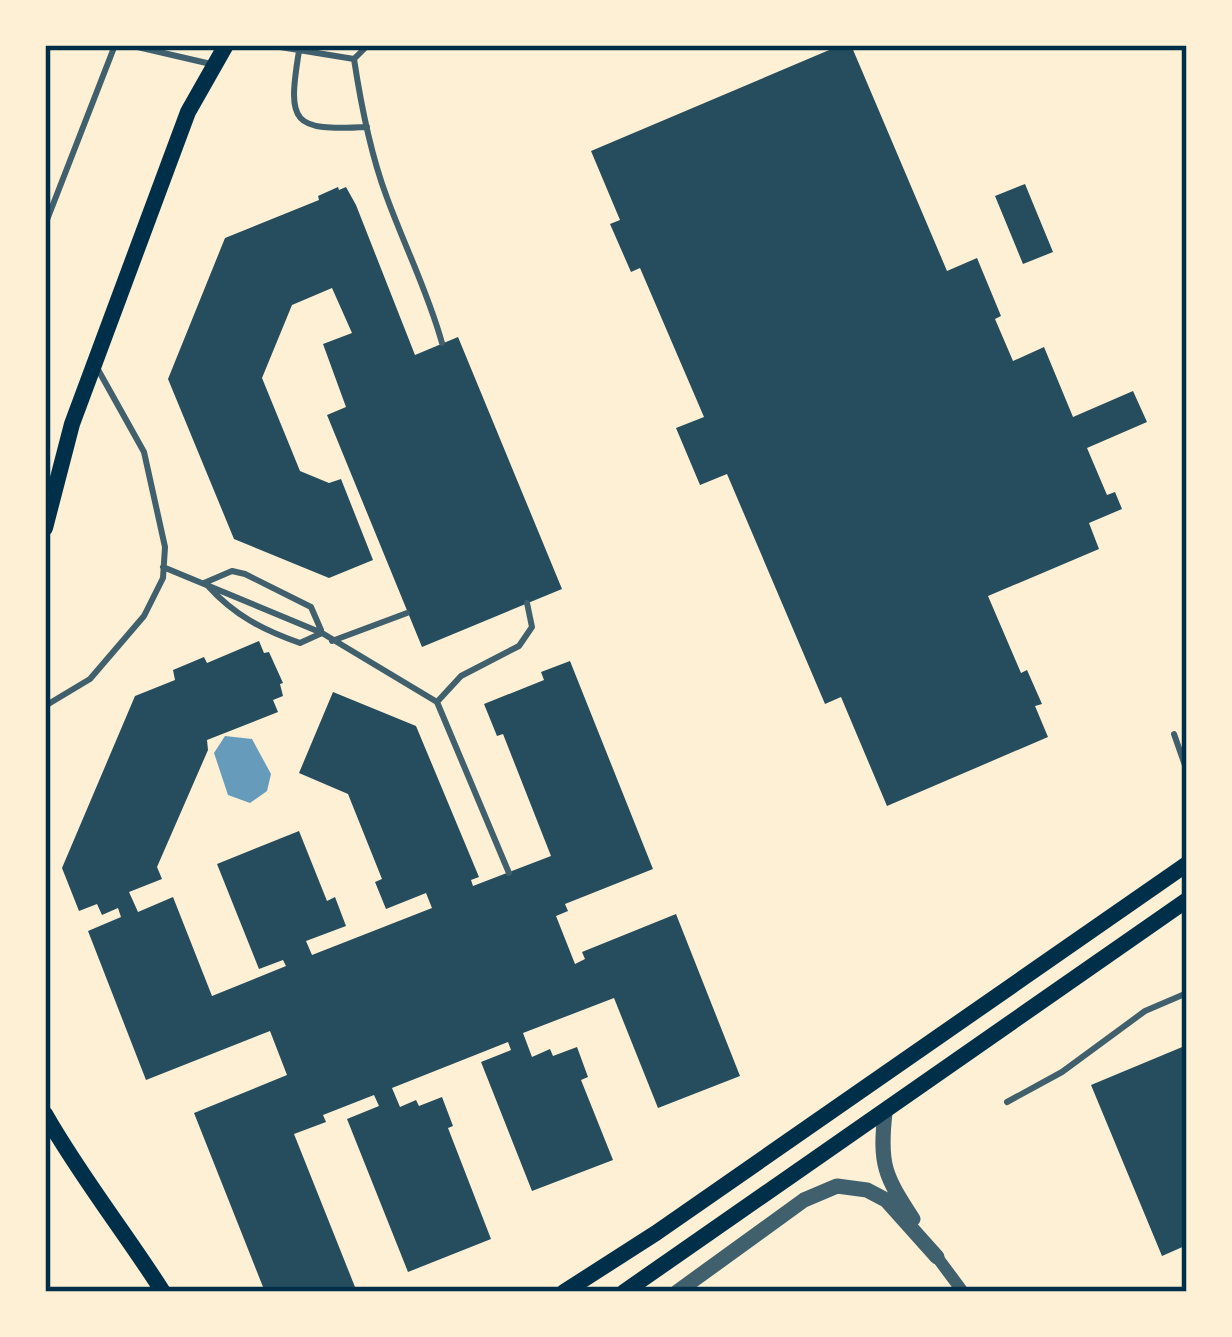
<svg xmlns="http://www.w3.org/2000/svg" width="1232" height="1337" font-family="'PT Sans',sans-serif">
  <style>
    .water { fill: #669bbc }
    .building { fill: #264d5e }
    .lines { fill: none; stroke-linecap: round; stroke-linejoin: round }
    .service { stroke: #3f606c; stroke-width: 6 }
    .minor { stroke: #3f606c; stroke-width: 12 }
    .tertiary { stroke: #3f606c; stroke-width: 15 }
    .secondary { stroke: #003049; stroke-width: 16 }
    .neatline { fill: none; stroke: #003049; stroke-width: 4.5 }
  </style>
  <rect width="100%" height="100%" fill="#fdf0d5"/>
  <path class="water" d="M 225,736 L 252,739 L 271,774 L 267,791 L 250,803 L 228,795 L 214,753 Z"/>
  <path class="building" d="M 841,45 L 851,45 L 947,271 L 977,258 L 1001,316 L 995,319 L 1013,361 L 1044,347 L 1073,417 L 1133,391 L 1147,422 L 1087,448 L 1107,495 L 1115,492 L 1122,509 L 1089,523 L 1099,549 L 988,596 L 1021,673 L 1027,670 L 1042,704 L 1035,706 L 1048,737 L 887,806 L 841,697 L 825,704 L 727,474 L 700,485 L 676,428 L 704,417 L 640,268 L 631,272 L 610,224 L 620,220 L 591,151 Z
    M 1025,184 L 1053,252 L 1023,264 L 995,196 Z
    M 338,187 L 339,190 L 346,187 L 356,205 L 415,355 L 458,337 L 562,589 L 422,647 L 327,415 L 346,407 L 323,344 L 352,333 L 332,288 L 292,305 L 262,378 L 300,471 L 329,483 L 341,479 L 373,560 L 329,578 L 234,539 L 168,379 L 225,238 L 319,200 L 318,196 Z
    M 259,641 L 264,653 L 269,652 L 283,683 L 280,684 L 283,696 L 273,700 L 278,712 L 207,740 L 208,750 L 157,867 L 162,879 L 129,892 L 138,912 L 173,897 L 212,996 L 286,966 L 283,960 L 259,969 L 217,864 L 299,831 L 327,901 L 335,897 L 346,926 L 306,941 L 312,955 L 432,908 L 426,893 L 386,909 L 375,882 L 382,879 L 348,794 L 299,773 L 333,692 L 416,726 L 479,877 L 471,880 L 473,886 L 551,856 L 503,734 L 497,736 L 484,704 L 544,680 L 541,672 L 570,661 L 653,869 L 565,904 L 568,911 L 556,916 L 575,964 L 585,959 L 582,952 L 676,914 L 740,1076 L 658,1108 L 614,998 L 523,1033 L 532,1057 L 550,1049 L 553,1056 L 577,1047 L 588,1077 L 581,1080 L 613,1160 L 532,1191 L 481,1062 L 511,1050 L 508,1042 L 392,1088 L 400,1107 L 416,1100 L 419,1106 L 442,1097 L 453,1126 L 448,1128 L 491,1239 L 408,1272 L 347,1119 L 379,1106 L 374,1095 L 323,1115 L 326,1122 L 294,1134 L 357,1292 L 265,1292 L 194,1113 L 287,1075 L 270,1031 L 146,1080 L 88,931 L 121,917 L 118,908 L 102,915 L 97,904 L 79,911 L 62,868 L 135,696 L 175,680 L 173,670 L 204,657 L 207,663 Z
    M 1187,1045 L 1187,1245 L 1162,1256 L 1091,1085 Z"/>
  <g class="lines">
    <path class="service" d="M 129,45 L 211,64
      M 268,45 L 354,59
      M 299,51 C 287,124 292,131 367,127
      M 354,59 C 361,105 370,152 386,195 C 404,245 428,292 442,343
      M 354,59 L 368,45
      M 45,225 L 115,45
      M 163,567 L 322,633 L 437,702 L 509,873
      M 204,583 L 232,571 L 245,574 L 311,607 L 321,630
      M 208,586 C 234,615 263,630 300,643 L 322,633
      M 332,641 L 407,613
      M 437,702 L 461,676 L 519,646 L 532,627 L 527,603
      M 45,706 L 90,679 L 144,616 L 163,578 L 165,547 L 144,452 L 96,366
      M 1174,734 L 1187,771
      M 1007,1102 L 1062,1072 L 1145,1011 L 1187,993"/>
    <path class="minor" d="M 937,1257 L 963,1292"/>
    <path class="tertiary" d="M 885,1113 C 879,1165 885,1176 913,1219
      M 677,1292 L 804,1200 L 837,1186 L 867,1190 L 886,1200 L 937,1257"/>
    <path class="secondary" d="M 45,528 L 72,424 L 188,112 L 226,45
      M 45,1114 C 80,1176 125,1232 163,1292
      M 564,1292 L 656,1233 L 1187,864
      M 624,1292 L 1187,900"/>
  </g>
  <rect width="1232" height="1337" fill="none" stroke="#fdf0d5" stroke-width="96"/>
  <rect x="48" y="48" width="1136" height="1241" class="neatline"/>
</svg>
